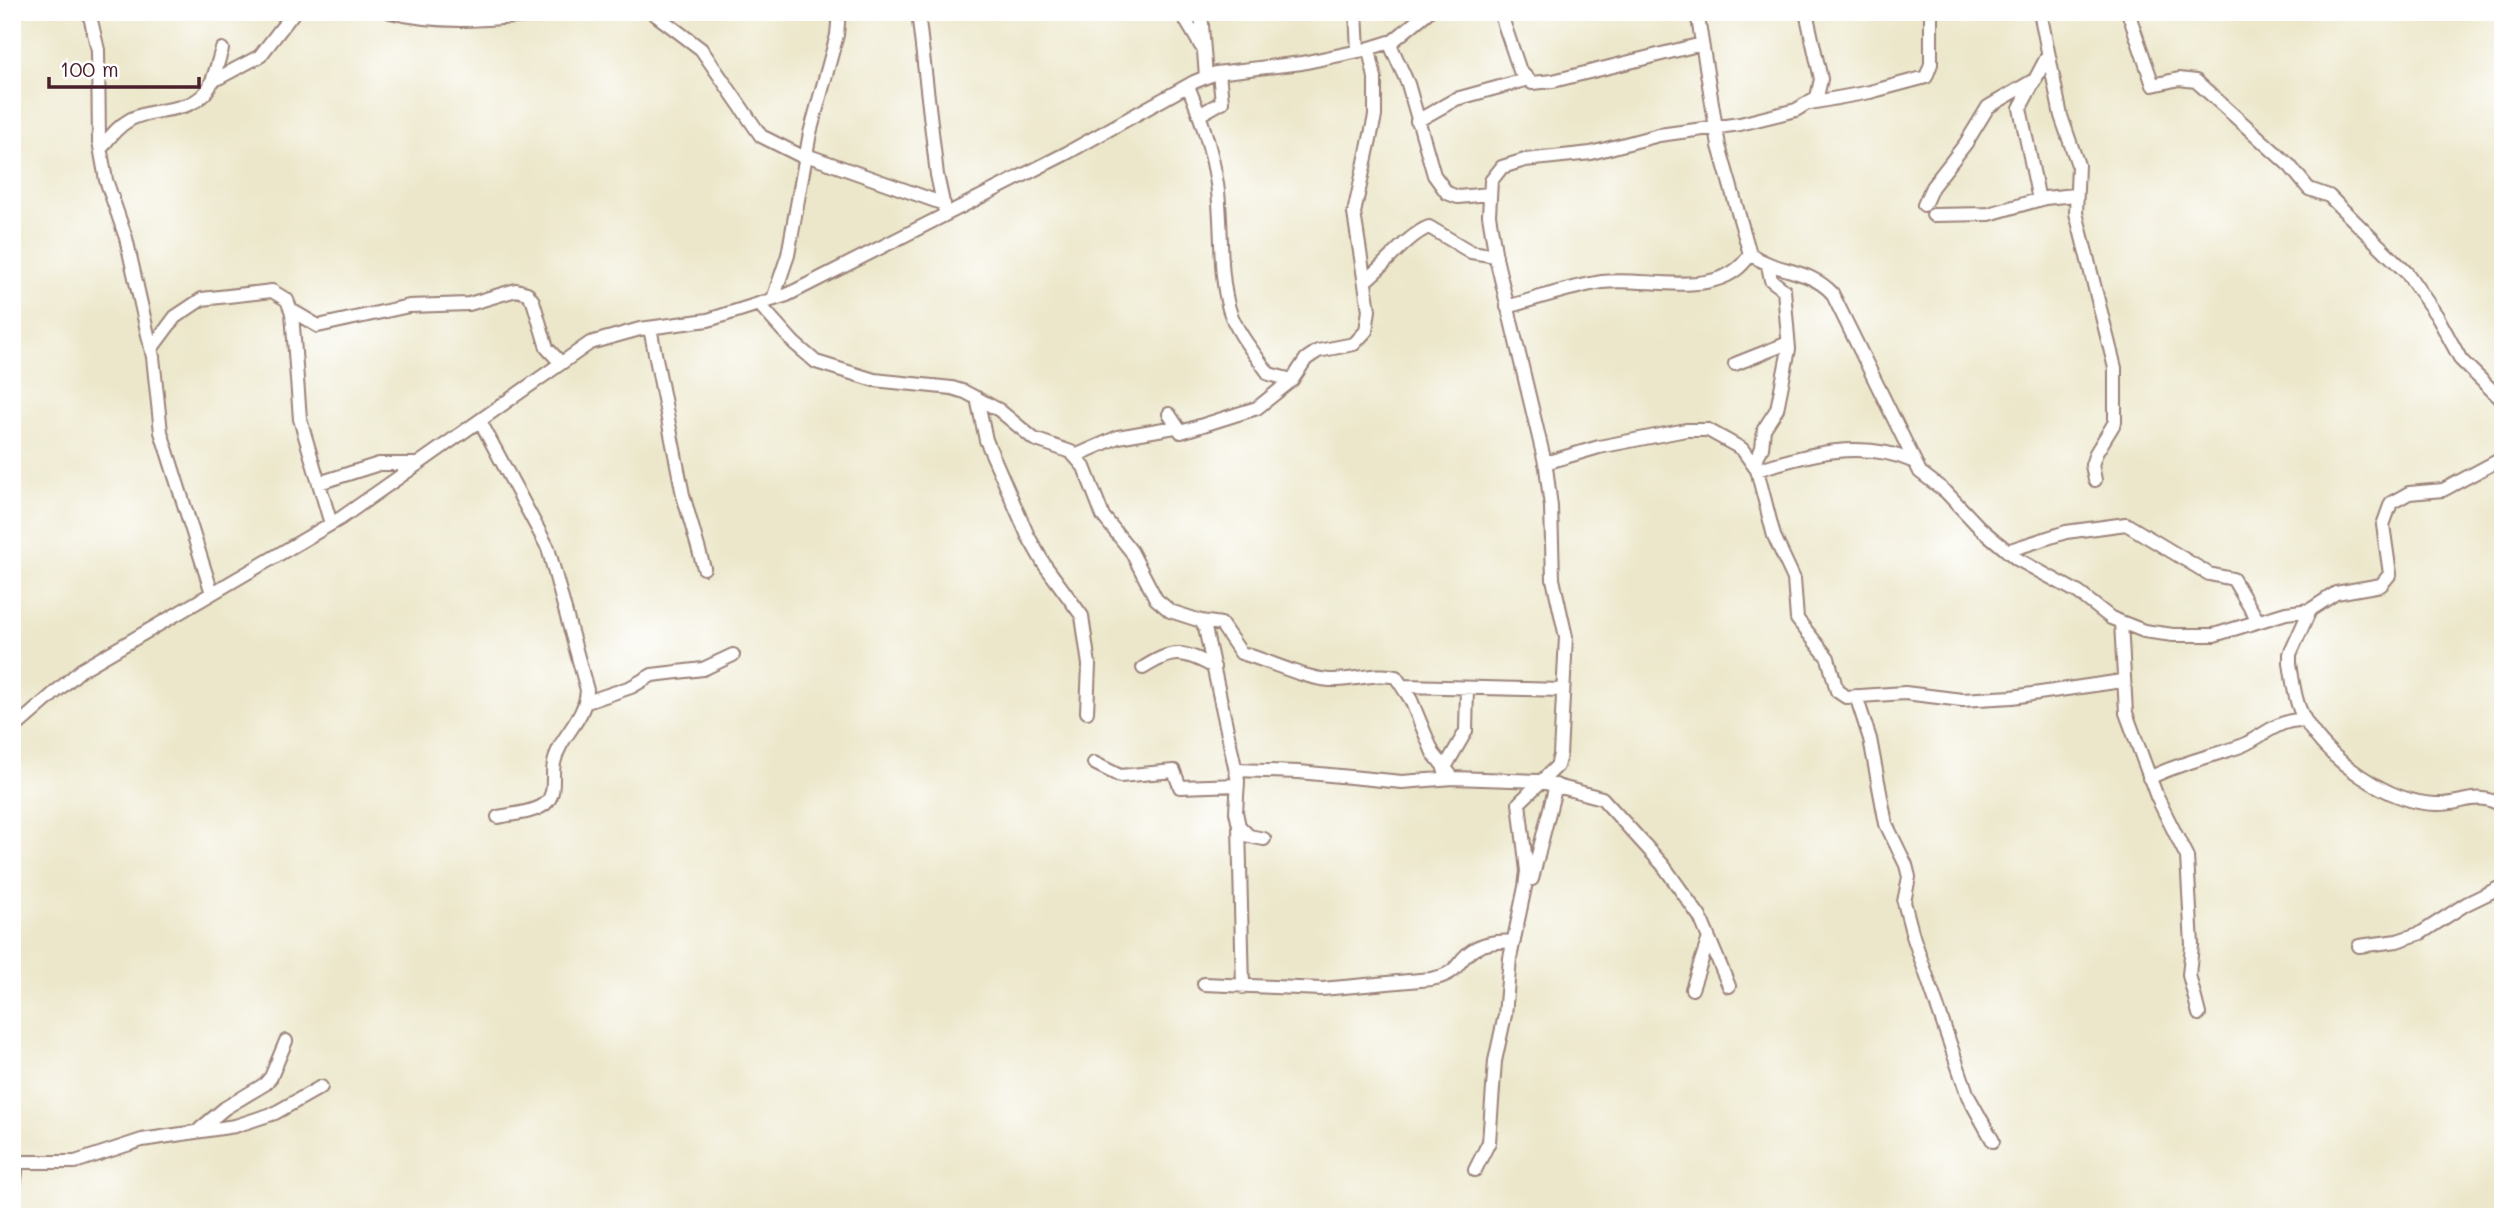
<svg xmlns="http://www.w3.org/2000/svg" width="2515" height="1229" font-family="Mali,sans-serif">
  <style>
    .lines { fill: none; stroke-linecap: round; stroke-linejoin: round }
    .street-casing { stroke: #9b837a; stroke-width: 16 }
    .street { stroke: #fff; stroke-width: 12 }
  </style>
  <rect width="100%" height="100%" fill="#fff"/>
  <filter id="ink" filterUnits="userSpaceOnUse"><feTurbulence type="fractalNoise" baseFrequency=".0143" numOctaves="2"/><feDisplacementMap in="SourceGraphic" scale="14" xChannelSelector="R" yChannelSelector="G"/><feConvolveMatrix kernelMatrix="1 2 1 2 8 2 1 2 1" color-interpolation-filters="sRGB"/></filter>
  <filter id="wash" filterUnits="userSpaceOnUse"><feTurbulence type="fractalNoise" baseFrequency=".00686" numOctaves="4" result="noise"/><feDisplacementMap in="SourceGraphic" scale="28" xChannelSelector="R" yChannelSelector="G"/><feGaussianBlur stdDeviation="1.57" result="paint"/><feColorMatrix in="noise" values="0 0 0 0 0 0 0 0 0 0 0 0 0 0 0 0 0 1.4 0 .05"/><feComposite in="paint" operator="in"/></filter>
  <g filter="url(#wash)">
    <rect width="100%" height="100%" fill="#ece7ca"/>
  </g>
  <g filter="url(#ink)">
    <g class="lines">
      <g class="street-casing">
        <path id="street" d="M 89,12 L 98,50 L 99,141 L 106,180 L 126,238 L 153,357 L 161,432 L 212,593
          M 390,12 C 450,27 509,17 569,12
          M 652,12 L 701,49 L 761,136 L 805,158
          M 918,12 L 937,175 L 945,212
          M 1181,12 L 1201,46
          M 1201,12 L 1206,77
          M 1356,12 L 1358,51
          M 1500,12 L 1520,71 L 1532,83 L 1553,81 L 1702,44
          M 1697,12 L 1719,146 L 1750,254 C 1776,273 1809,268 1832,293 L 1920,472 L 1946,492 L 1980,528 L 2017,559 L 2079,593 L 2111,618 L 2144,631 L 2173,635 L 2214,635 L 2286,613 L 2310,610 L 2336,593 L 2381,585 L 2390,574 L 2383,525 L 2391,503 L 2409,493 L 2443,490 L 2503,458
          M 2040,12 L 2061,116 L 2078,165 L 2076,213 L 2115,368 L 2115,422 L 2096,453 L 2092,465 L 2095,480
          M 2128,12 L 2153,85 L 2179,79 L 2196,81 L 2290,166 L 2309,189 L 2329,196 L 2407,273 L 2437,316 L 2461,360 L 2503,401
          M 1389,42 L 1408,84 L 1434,175 L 1447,193 L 1458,197 L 1489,194
          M 211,82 L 260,56 L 294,12
          M 1188,86 C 1201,117 1212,151 1217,184 C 1223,225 1218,269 1229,309 C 1236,332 1255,354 1269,374 L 1292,380
          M 1810,103 L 1870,92 L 1926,77 L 1931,64 L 1931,12
          M 1199,115 L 1222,102 L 1219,73
          M 1417,121 L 1456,99 L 1525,80
          M 101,149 C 109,137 118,126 131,119 C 156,106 194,115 210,86 C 215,75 218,61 222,49
          M 806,155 L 944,204
          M 2039,200 L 2020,108 L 2048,55
          M 1924,205 L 1932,187 L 1966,143 L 1988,107 L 2036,79
          M 1933,215 L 1989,214 L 2045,198 L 2075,195
          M 1365,281 C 1384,266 1409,234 1429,227 L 1471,252 L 1496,256
          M 773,299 L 788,255 L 810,133 L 837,35 L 839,12
          M 759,304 L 794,343 L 816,362 L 874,380 L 952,388 L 965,392 L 999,410 L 1034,439 L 1071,452 L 1084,467 L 1103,516 L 1131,551 L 1156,599 L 1170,611 L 1201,621 L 1205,628 L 1238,781 L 1236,812 L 1239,826 L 1249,836 L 1264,839
          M 1507,307 C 1538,298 1570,287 1602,282 C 1648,276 1722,302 1750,254
          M 291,310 L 318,326 L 409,306 L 469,304 L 516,290 L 527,293 L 533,301 L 547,348 L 560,362
          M 650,328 L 683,495 L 704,568
          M 152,348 L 175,317 L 202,299 L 272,291 L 287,300 L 292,313 L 300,419 L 331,524
          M 1735,364 L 1788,343
          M 977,398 L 986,440 L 1028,536 L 1044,564 L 1082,616 L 1089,665 L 1087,712
          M 1169,414 L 1181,432 L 1257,408 L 1292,380 L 1306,359 L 1318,351 L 1354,344 L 1366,331 L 1369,310 L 1354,213 L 1375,116 L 1375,78 L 1369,49
          M 480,421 L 548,548 L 587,690 C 585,722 560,734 554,763 C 551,777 557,794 545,804 C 534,813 511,814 498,817
          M 1075,456 L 1118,437 L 1175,427
          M 1545,463 L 1599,447 L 1686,430 L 1708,430 L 1742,449 L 1757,470 L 1774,536 L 1794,579 L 1797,619 L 1828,658 L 1837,691 L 1846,697 L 1905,693 L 1962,700 L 2012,697 L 2122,681
          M 1754,463 L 1762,448 L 1764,429 L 1777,409 L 1789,349 L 1784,290 L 1771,280 L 1768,265
          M 1757,470 C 1807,454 1862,439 1912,461
          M 319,483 L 379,464 L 416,464
          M 2007,551 L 2066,532 L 2126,524 L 2209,574 L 2233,579 L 2258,621
          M 2310,610 L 2290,654 L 2290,663 C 2293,682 2295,704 2305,720 C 2328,760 2389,803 2436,804 C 2464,805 2475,790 2503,806
          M 1201,621 L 1221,624 L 1241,653 C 1270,661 1302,678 1330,680 C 1352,681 1376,672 1396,677 L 1411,700 L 1433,753 L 1453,778
          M 2121,622 L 2126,713 L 2157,797 L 2187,857 L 2192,945 L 2189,975 L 2199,1014
          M 1143,668 C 1173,649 1183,650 1214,667
          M 1404,686 L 1562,690
          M 1856,696 L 1870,739 L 1886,824 L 1906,865 L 1909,877 L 1904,902 L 1913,936 L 1968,1096 L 1993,1141
          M 587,702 L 631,687 L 652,675 L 703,669 L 733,655
          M 12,730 L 81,670 L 341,518 L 590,343 L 640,329 L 708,320 L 787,295 L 1067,153 L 1194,82 L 1216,73 L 1302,63 L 1364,50 L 1393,41 L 1428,12
          M 1094,763 L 1120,776 L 1174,771 L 1180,787 L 1238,785
          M 1444,769 L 1466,731 L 1467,688
          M 1236,770 L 1299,772 L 1402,782 L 1453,778 L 1538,781 L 1602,798 L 1663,865 L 1700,917 L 1729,986
          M 2149,778 C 2179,763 2209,757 2241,746 C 2261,738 2282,716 2305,721
          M 1239,826 L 1243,987
          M 1532,879 L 1556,785
          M 2359,946 L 2397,941 L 2421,933 L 2466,904 L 2503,886
          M 1204,984 L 1322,989 L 1431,979 C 1463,973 1454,960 1476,948 C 1488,941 1501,942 1514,941
          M 1692,989 L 1708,941
          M 12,1108 L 16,1172 L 12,1200
          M 200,1129 L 225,1108 L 265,1084 L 271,1077 L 286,1041
          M 15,1162 L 75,1162 L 142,1140 L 235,1126 L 275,1113 L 321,1087
          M 1475,1170 L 1489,1142 L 1495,1061 L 1505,1015 L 1510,958 L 1525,887 L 1527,871 L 1519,803 L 1557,766 L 1560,755 L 1566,637 L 1553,579 L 1551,507 L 1546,467 L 1496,258 L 1489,215 L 1491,181 L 1502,167 L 1525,160 L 1591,153 L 1659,135 L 1740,124 L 1796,110 L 1817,97 L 1821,79 L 1806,12"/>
      </g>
      <use href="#street" class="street"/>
    </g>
  </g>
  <rect width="2515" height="1229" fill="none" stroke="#fff" stroke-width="42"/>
  <path d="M49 77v10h150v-10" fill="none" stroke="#4a1f2b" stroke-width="3.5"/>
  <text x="60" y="77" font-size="21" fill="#4a1f2b" stroke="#ffffff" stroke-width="5" paint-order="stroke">100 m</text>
</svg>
